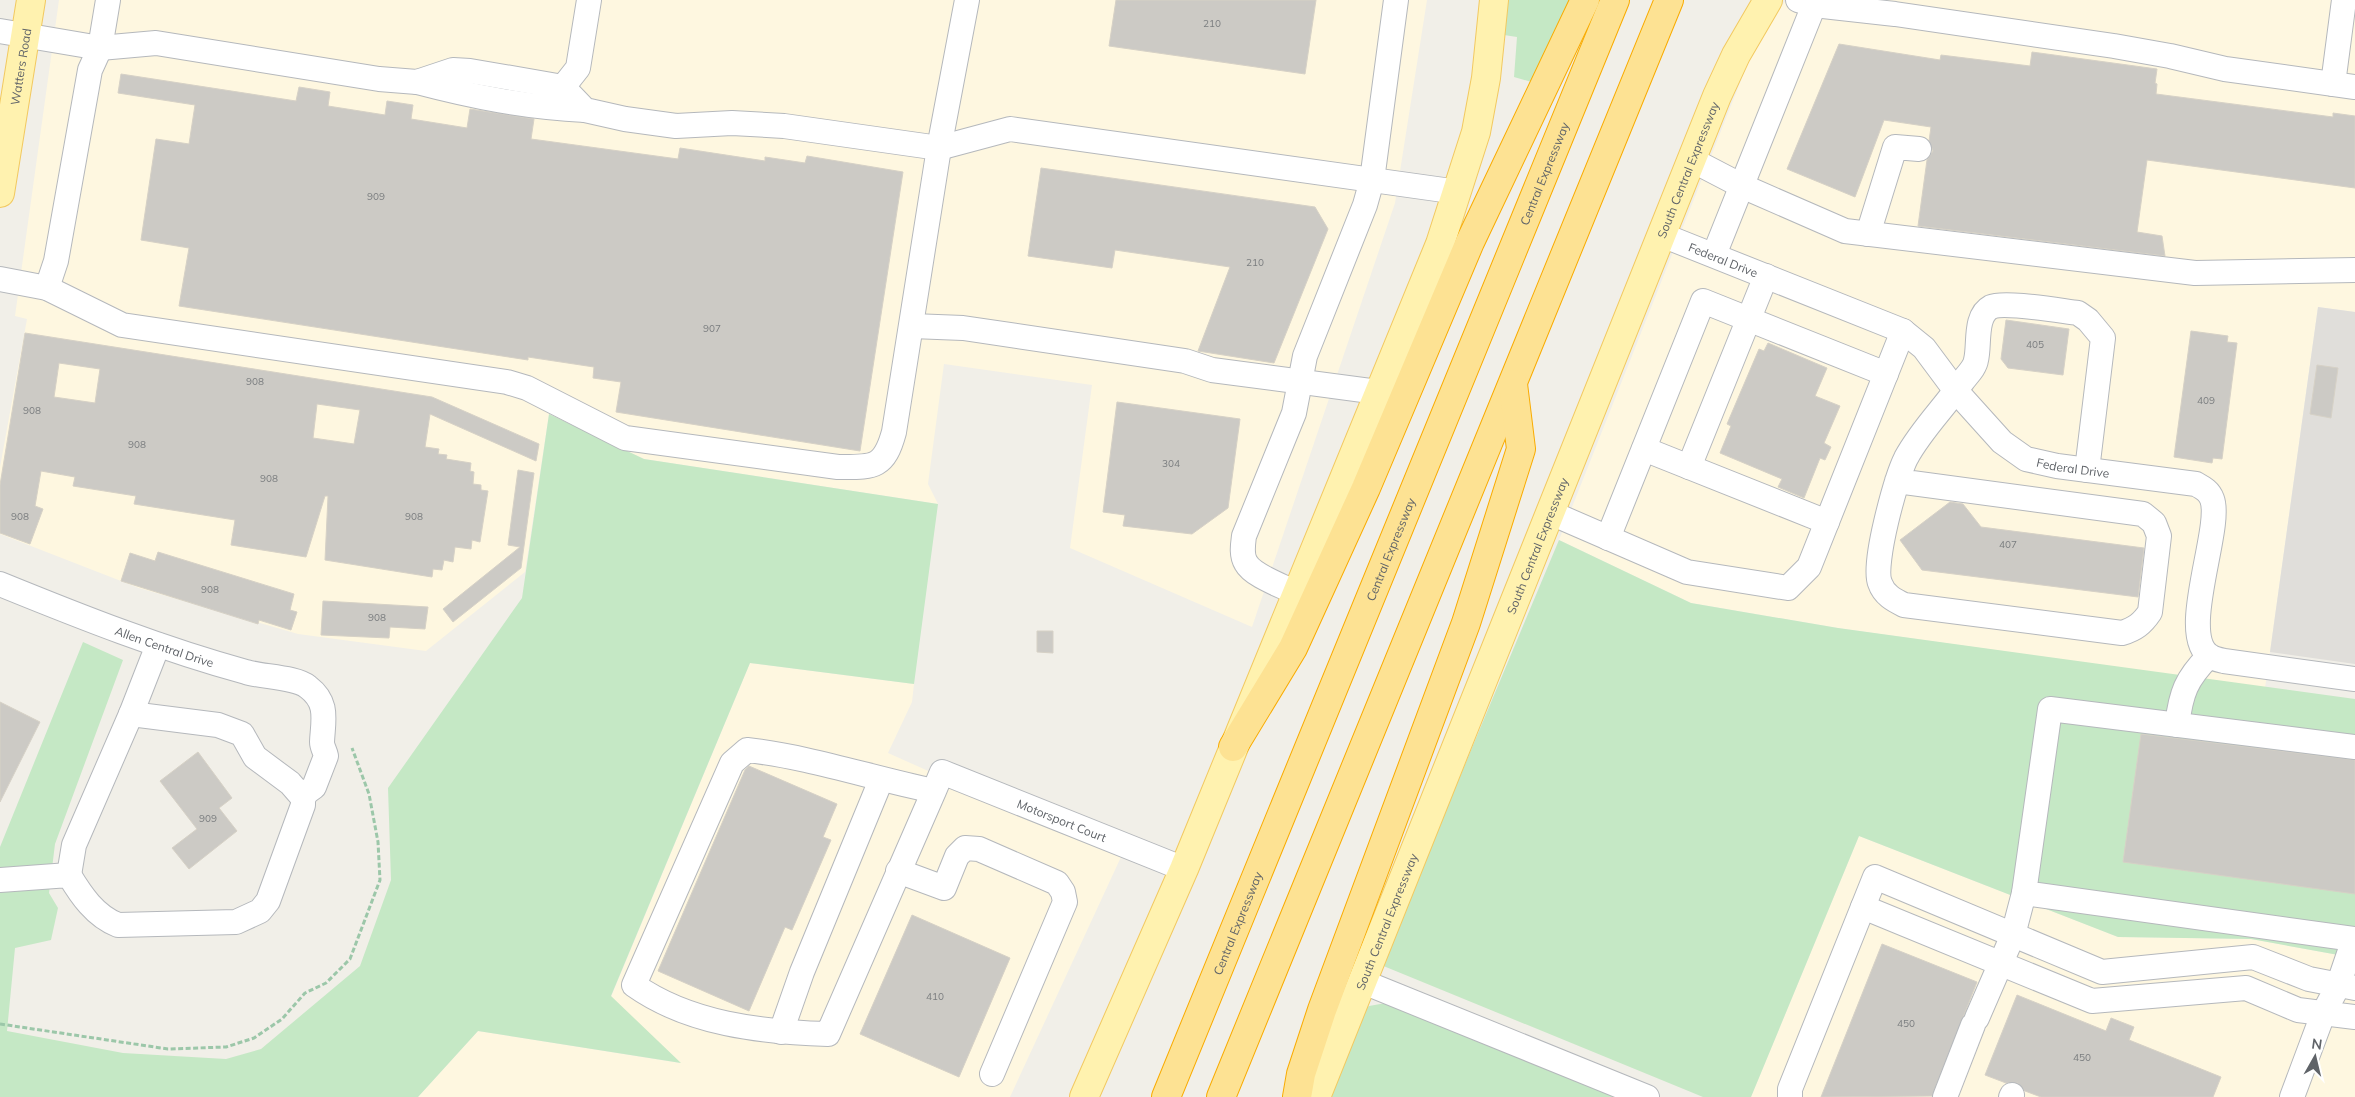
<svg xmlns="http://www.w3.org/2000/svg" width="2355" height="1097" font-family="Mulish,sans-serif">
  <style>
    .commercial { fill: #fef7e0 }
    .industrial { fill: #e0deda }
    .green { fill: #c5e8c5 }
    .building { fill: #cccac5; stroke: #d6d1c6; fill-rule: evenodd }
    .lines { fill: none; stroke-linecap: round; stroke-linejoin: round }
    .minor-casing { stroke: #b5b8bc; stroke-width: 26 }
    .major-casing { stroke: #f2c960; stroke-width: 30 }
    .highway-casing { stroke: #f9ab00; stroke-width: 30 }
    .path { stroke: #9cc7a9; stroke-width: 3; stroke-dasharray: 5 2.5; stroke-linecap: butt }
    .minor { stroke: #fff; stroke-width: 24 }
    .major { stroke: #fff2af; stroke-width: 28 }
    .highway { stroke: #fde293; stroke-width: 28 }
    .labels { text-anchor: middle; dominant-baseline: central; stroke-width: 4.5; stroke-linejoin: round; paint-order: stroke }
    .number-label { font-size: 10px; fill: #7a7d7f }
    .street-label { font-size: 12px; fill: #5f6368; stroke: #fff }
  </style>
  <rect width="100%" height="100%" fill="#f1efe8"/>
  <path class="commercial" d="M 59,0 L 1427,0 L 1395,203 L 1252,627 L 1070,548 L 1092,385 L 944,364 L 928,484 L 938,504 L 644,459 L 549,414 L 525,572 L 426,651 L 298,634 L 139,588 L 0,534 L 0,467 L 27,319 L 15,316 Z
    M 1786,0 L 2355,0 L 2355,312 L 2318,307 L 2265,688 L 1838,628 L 1691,603 L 1559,540 L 1757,40 Z
    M 750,663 L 914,684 L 912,702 L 888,753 L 1121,857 L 1010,1097 L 418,1097 L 478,1031 L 680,1063 L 611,997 Z
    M 1859,836 L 2118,937 L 2251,939 L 2355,958 L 2355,1097 L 1751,1097 Z"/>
  <path class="industrial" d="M 2318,307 L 2355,312 L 2355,664 L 2270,652 Z"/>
  <path class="green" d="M 1505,0 L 1570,0 L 1535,83 L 1514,77 L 1517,37 L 1504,35 Z
    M 549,414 L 644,459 L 938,504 L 914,684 L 750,663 L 611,996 L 681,1063 L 478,1031 L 418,1097 L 0,1097 L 0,847 L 83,642 L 123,660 L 55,844 L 49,893 L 58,908 L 51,940 L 15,948 L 7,1031 L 123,1053 L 226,1059 L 261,1049 L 360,966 L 391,880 L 388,788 L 522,598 Z
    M 1559,540 L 1691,603 L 1838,628 L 2355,699 L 2355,958 L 2251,939 L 2118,937 L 1859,836 L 1751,1097 L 1703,1097 L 1381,965 Z
    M 1386,1003 L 1617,1097 L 1326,1097 L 1361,1012 L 1369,1006 Z"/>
  <path class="building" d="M 1116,0 L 1316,0 L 1305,74 L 1109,46 Z
    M 1839,44 L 1940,60 L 1941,55 L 2030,66 L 2032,52 L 2157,69 L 2155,83 L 2157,84 L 2156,94 L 2333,117 L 2333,113 L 2355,116 L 2355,188 L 2147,160 L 2137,232 L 2162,236 L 2165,256 L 1918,226 L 1927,160 L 1933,151 L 1929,141 L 1931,127 L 1884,120 L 1855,197 L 1787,169 Z
    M 121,74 L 296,101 L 299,87 L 330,92 L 328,106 L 385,115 L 387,101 L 413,105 L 411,119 L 467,128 L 470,109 L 534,119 L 531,139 L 678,159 L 680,148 L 765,161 L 765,157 L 805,163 L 807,156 L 903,172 L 860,451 L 616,412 L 621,382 L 593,378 L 594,367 L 528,357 L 528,360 L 179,306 L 189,248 L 141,240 L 156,139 L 189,144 L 195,105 L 118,93 Z
    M 1041,168 L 1315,207 L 1328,229 L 1274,363 L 1198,351 L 1230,267 L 1115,250 L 1112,268 L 1028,256 Z
    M 2006,320 L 2069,329 L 2063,375 L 2008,368 L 2001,359 Z
    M 2191,331 L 2228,336 L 2227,342 L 2237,343 L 2222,459 L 2213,458 L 2212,463 L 2174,457 Z
    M 25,333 L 432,397 L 539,444 L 536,461 L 430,414 L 425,447 L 439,449 L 438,454 L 447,455 L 446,459 L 471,463 L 470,471 L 474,472 L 473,484 L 481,485 L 481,490 L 488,491 L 480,542 L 472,540 L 471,549 L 455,547 L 453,562 L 444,560 L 442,570 L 433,569 L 432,577 L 325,560 L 328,496 L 325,496 L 306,557 L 231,545 L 235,520 L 134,504 L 136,496 L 73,486 L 75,477 L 41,471 L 35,506 L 43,509 L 30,544 L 0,533 L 0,485 ZM 59,363 L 100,369 L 95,403 L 54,397 ZM 317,404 L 360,410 L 354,444 L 313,438 Z
    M 1768,343 L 1827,368 L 1815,396 L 1840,406 L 1824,443 L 1831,447 L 1825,460 L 1820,458 L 1804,498 L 1778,487 L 1782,479 L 1720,453 L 1731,426 L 1727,424 L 1759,349 L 1764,351 Z
    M 2317,365 L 2338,368 L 2331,418 L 2310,414 Z
    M 1117,402 L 1240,419 L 1228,508 L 1192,534 L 1123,526 L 1125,515 L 1103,512 Z
    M 518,470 L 534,473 L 521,568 L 453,622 L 443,609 L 520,547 L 508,545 Z
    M 1950,502 L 1963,504 L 1981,527 L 2144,548 L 2138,597 L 1922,570 L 1900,540 Z
    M 158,552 L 294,594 L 290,610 L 297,612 L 291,630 L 259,620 L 258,624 L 121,581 L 130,553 L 155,561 Z
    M 323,601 L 428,607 L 425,629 L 390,627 L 389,638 L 321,635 Z
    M 1037,631 L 1053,631 L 1053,653 L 1037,652 Z
    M 0,702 L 40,722 L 0,802 Z
    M 2141,734 L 2355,760 L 2355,894 L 2123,862 Z
    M 198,752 L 232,798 L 219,808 L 237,831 L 189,869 L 172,848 L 197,829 L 160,781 Z
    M 749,766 L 837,804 L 823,837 L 831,840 L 792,930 L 785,927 L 749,1011 L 658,971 L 745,770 Z
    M 912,915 L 1010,958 L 959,1077 L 860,1034 Z
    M 1882,944 L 1977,982 L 1932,1096 L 1821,1097 Z
    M 2017,995 L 2106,1031 L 2111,1018 L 2134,1027 L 2129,1040 L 2221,1077 L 2213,1097 L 2041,1097 L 2025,1091 L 2018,1083 L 2006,1083 L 1985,1075 Z"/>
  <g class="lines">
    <g class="minor-casing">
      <g id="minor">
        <path d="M 1798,0 L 1814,5 L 1895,14 L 2114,46 L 2170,56 L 2225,69 L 2355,87"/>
        <path d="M 0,31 L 100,48 L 156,43 L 379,79 L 417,82 L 453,70 L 470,71 L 563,87 L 585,110 L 625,119 L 676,126 L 732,123 L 784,126 L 939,148 L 1010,129 L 1458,192"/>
        <path d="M 417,82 C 474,97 525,107 585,110"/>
        <path d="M 2333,84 L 2344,0"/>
        <path d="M 563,87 L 578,68 L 589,0"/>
        <path d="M 1692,160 L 1742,186 L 1845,231 L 2195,273 L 2355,270"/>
        <path d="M 1868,234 L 1895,147 L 1919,149"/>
        <path id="s1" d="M 1662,235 L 1903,331 L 1924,348 L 1956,391 L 2002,442 L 2026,459 L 2057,466 L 2196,484 C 2203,488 2209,491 2212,499 C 2223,528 2177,636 2210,656 C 2214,659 2220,660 2224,661 L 2355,679"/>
        <path d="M 1714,255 L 1814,5"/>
        <path d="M 0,279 L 47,288 L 122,325 L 507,382 L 527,388 L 625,438 L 838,467 C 873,467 884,469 894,432 L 939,148 L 967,0"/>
        <path d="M 47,288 L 56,261 L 90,70 L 100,48 L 108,0"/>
        <path d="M 912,326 L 963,328 L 1185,361 L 1212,370 L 1378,392"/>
        <path d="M 1644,449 L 1827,522"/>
        <path d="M 1689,467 L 1766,276"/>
        <path d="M 1897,481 L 2143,514 L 2154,523 L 2159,536 L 2150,612 C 2142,624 2135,629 2122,633 L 1904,605 C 1894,600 1884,595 1880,583 C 1872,565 1896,478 1906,458 C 1921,430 1944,408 1962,382 C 1966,376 1975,368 1976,360 C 1980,345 1974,316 1991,307 C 2004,301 2061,311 2078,313 L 2088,320 L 2103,338 L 2087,470"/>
        <path d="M 1551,513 L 1687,572 L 1788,588 L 1809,567 L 1903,331"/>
        <path d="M 1608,538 L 1703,301 L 1886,374"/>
        <path id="s2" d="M 0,584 C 81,617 162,649 246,672 C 262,677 296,677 308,687 C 329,703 323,720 322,742 C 322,747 325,751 326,756 L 314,787 L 307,792 L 303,798"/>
        <path d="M 1296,593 C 1283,586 1253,576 1246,563 C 1241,555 1243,544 1244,536 L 1294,413 L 1305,356 L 1365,205 L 1372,180 L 1396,0"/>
        <path d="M 2177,725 C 2181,693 2186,679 2209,656"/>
        <path id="s3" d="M 934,791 C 871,778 810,757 747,750 L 732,763 L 634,985 C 689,1024 761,1032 828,1034 L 934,791 L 942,772 L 1184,869"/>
        <path d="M 898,871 L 944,888 L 957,856 L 965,848 L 979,849 L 1057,883 L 1063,892 L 1065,902 L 992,1074"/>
        <path d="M 69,875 L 74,845 L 131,714 L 158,645"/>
        <path d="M 0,880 L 69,875 C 81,895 95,916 118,925 L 236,922 L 260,911 L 268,901 L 303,805 L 303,798 L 290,783 L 255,757 L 242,734 L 218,725 L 131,714"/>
        <path d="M 1863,907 L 2092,1001 L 2246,988 L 2298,1010 L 2355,1017"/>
        <path d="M 1361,981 L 1647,1097"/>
        <path d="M 1977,1018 L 2013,935 L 2024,893"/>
        <path d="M 781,1032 L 802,972 L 881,780"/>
        <path d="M 1790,1097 L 1790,1089 L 1875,877 L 2102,972 L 2253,957 L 2309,979 L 2355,988"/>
        <path d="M 1945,1097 L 1973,1025"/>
        <path d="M 2011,1097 L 2012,1095"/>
        <path d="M 2292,1097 L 2323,1014 L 2338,986 L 2354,939 L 2024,893 L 2050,709 L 2355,747"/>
      </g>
    </g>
    <g class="major-casing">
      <g id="major">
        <path id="s4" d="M 0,193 L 31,0"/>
        <path d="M 1084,1097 L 1184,869 L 1440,244 L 1476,132 L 1486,78 L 1494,0"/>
        <path id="s5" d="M 1316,1097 L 1717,96 L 1736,55 L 1768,0"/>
      </g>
    </g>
    <g class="highway-casing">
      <g id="highway">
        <path d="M 1233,747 L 1293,648 L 1366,488 L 1470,242 L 1585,0"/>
        <path id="s6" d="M 1166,1097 L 1615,0"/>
        <path d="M 1221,1097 L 1669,0"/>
        <path d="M 1297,1097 L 1301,1074 L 1322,1010 L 1466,623 L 1521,449 L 1513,384"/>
      </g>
    </g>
    <path class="path" d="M 0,1024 L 168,1049 L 226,1047 L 254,1038 L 282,1019 L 305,993 L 326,983 L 350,959 L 380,880 L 378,842 L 369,794 L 352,748"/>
    <use href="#minor" class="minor"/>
    <use href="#major" class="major"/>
    <use href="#highway" class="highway"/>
  </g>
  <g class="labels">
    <g class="number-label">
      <text x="1212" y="23">210</text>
      <text x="376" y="196">909</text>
      <text x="1255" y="262">210</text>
      <text x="712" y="328">907</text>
      <text x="2035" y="344">405</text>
      <text x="255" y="381">908</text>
      <text x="2206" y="400">409</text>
      <text x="32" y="410">908</text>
      <text x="137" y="444">908</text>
      <text x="1171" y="463">304</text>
      <text x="269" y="478">908</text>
      <text x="20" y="516">908</text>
      <text x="414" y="516">908</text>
      <text x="2008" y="544">407</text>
      <text x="210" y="589">908</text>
      <text x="377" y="617">908</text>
      <text x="208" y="818">909</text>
      <text x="935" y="996">410</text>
      <text x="1906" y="1023">450</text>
      <text x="2082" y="1057">450</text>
    </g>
    <g class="street-label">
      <text stroke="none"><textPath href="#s4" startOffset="128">Watters Road</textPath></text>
      <text stroke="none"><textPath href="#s5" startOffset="999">South Central Expressway</textPath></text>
      <text stroke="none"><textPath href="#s6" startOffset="998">Central Expressway</textPath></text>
      <text stroke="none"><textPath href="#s1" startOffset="66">Federal Drive</textPath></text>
      <text stroke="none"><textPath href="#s1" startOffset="486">Federal Drive</textPath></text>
      <text stroke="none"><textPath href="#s5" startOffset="594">South Central Expressway</textPath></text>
      <text stroke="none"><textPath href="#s6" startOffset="592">Central Expressway</textPath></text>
      <text stroke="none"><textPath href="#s2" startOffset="176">Allen Central Drive</textPath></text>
      <text stroke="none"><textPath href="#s3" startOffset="1072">Motorsport Court</textPath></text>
      <text stroke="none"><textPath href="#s5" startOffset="189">South Central Expressway</textPath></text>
      <text stroke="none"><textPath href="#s6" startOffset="188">Central Expressway</textPath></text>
    </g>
  </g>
  <g transform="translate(2315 1057) rotate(8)" stroke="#ffffff" stroke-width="4" paint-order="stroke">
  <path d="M0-4L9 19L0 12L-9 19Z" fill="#5f6368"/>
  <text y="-8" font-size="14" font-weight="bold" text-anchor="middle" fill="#5f6368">N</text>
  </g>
</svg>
